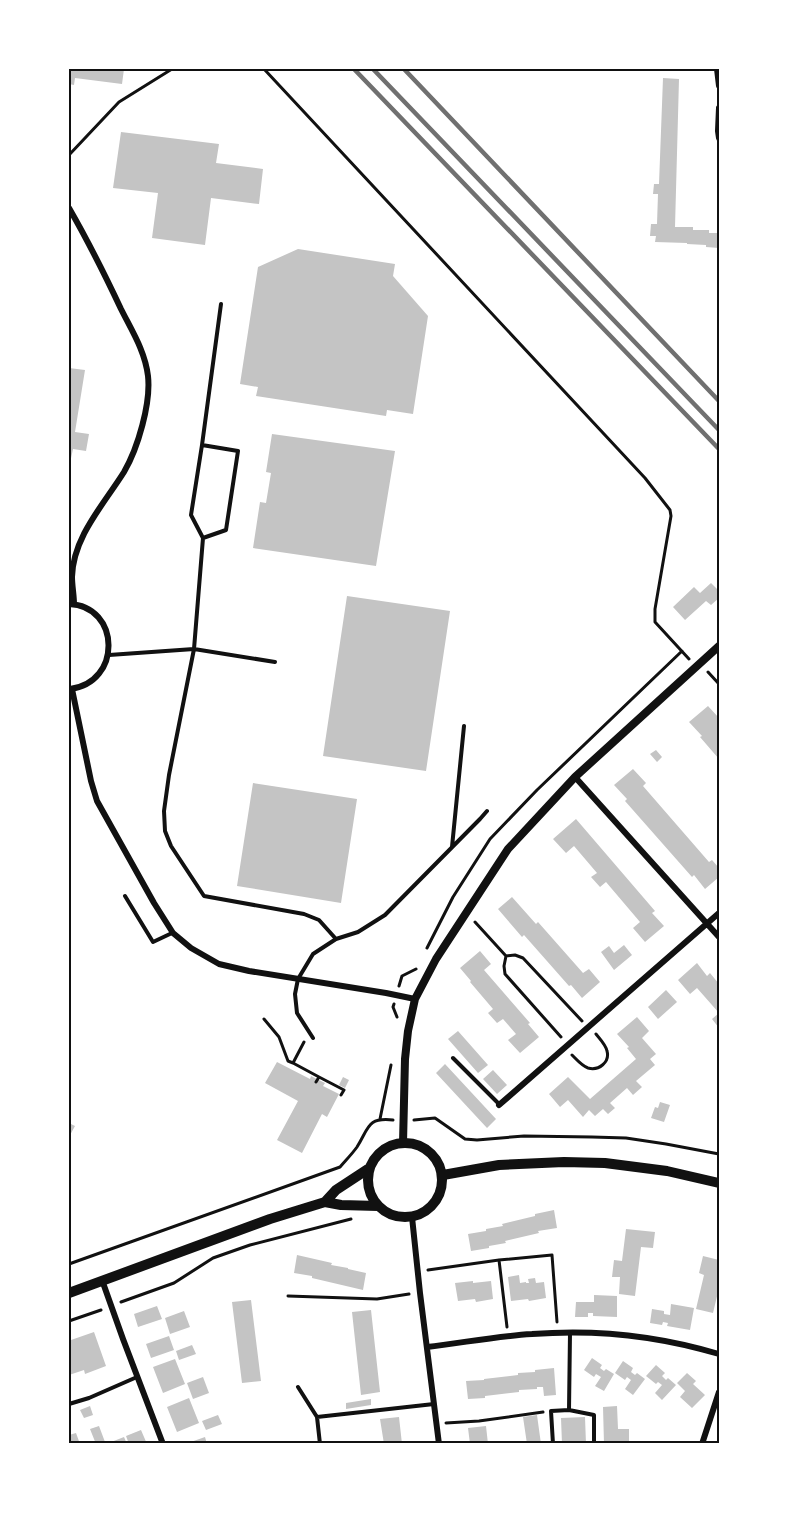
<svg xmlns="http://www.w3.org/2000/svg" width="788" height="1513" font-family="'Fira Sans',sans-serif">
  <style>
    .building { fill: #c4c4c4 }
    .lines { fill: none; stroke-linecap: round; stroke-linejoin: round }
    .path { stroke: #111; stroke-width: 3 }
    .service { stroke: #111; stroke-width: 4 }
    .minor { stroke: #111; stroke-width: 6 }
    .tertiary { stroke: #111; stroke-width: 8 }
    .primary { stroke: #111; stroke-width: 10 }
    .rail { stroke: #707070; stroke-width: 4.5 }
    .neatline { fill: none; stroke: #111; stroke-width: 2 }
  </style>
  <rect width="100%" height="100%" fill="#fff"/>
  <path class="building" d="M 69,69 L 124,69 L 122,84 L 75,78 L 74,85 L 69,84 Z
    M 663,78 L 679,79 L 675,227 L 693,227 L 693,230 L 709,230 L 709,233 L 719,233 L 719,248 L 706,247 L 706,245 L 687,244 L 687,243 L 655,242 L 656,236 L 650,236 L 651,224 L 657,224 L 658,194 L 653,194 L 654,184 L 659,184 Z
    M 121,132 L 219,144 L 216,163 L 263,169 L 259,204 L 211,198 L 205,245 L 152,238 L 158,193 L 113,188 Z
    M 298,249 L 395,264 L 393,276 L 428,316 L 413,414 L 387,410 L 386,416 L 256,396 L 258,387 L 240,384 L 258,267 Z
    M 69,368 L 85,370 L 75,432 L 89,434 L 86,451 L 73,449 L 70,463 L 69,463 Z
    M 272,434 L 395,451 L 376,566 L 253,548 L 260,502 L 266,503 L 271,473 L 266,472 Z
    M 711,583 L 719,591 L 719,598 L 711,605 L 706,601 L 685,620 L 673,607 L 694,587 L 700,593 Z
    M 347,596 L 450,611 L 426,771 L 323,756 Z
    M 708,706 L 719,718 L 718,723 L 719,725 L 719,759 L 700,737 L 702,736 L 689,722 Z
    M 656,750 L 662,757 L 657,762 L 650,754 Z
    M 633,769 L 646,783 L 643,786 L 709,862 L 712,860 L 719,868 L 719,877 L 705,889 L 694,875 L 692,877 L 625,801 L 627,799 L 614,785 Z
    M 253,783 L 357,799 L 341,903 L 237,886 Z
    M 576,819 L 655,911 L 652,913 L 664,926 L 645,942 L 633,928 L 640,922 L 606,882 L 600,887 L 591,877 L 597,873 L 574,846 L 566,853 L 553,839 Z
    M 512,897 L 536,924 L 538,922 L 583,973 L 589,969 L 600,982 L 582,998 L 571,985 L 569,986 L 524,935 L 522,937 L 498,909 Z
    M 624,945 L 632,955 L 614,970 L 601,952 L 609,946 L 614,953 Z
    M 480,951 L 491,964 L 484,970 L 530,1023 L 528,1024 L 539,1037 L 520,1053 L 508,1040 L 516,1034 L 503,1019 L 497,1023 L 488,1013 L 493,1009 L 470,982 L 471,981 L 460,968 Z
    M 697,963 L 707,976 L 710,973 L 719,984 L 719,1028 L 712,1019 L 719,1013 L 697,988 L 690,994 L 678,980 Z
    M 666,990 L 677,1002 L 658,1019 L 648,1007 Z
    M 637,1017 L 649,1031 L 642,1038 L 656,1054 L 650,1059 L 655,1065 L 636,1081 L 642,1087 L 633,1095 L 627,1088 L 610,1103 L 615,1108 L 608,1114 L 603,1109 L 595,1116 L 589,1110 L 583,1117 L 568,1100 L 560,1107 L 549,1094 L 568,1077 L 590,1099 L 636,1059 L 627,1048 L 629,1047 L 617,1034 Z
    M 458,1031 L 488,1065 L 478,1073 L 448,1039 Z
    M 277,1062 L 310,1079 L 311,1076 L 325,1083 L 323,1086 L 339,1094 L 327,1117 L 322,1114 L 302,1153 L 277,1140 L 298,1101 L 265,1083 Z
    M 445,1064 L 496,1119 L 487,1128 L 436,1073 Z
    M 493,1070 L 507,1085 L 497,1094 L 483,1079 Z
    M 343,1077 L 349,1080 L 345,1088 L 339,1085 Z
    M 660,1102 L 670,1105 L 664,1122 L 651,1118 L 655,1107 L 658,1108 Z
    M 69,1123 L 75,1126 L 69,1137 Z
    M 554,1210 L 557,1228 L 538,1231 L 539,1233 L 505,1241 L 506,1243 L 489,1246 L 489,1248 L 471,1251 L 468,1234 L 486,1231 L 486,1229 L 503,1226 L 502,1224 L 535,1216 L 535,1214 Z
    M 626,1229 L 655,1232 L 653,1248 L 641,1247 L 635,1296 L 619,1294 L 620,1277 L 612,1277 L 614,1260 L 622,1261 Z
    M 297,1255 L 332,1263 L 331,1265 L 348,1268 L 348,1269 L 366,1273 L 363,1290 L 312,1278 L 312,1276 L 294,1273 Z
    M 703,1256 L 719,1260 L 719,1288 L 713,1313 L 696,1309 L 704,1275 L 699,1273 Z
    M 519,1275 L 520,1283 L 526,1282 L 526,1283 L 529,1283 L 528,1279 L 535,1278 L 536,1283 L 544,1282 L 546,1298 L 529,1301 L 528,1299 L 511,1301 L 508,1277 Z
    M 473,1281 L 473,1283 L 491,1281 L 493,1299 L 476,1302 L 475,1299 L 458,1301 L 455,1283 Z
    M 594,1295 L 617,1296 L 617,1317 L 593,1316 L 593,1313 L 588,1313 L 588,1317 L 575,1317 L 576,1302 L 594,1302 Z
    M 251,1300 L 261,1381 L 242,1383 L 232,1302 Z
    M 671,1304 L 694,1308 L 690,1330 L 667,1326 L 668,1323 L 663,1322 L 662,1325 L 650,1323 L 652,1309 L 664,1311 L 664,1314 L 670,1315 Z
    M 157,1306 L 162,1319 L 138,1327 L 134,1314 Z
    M 371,1310 L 380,1392 L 361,1395 L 352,1312 Z
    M 184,1311 L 190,1327 L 170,1334 L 165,1318 Z
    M 94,1332 L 106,1366 L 85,1374 L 84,1370 L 69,1375 L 69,1336 L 71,1340 Z
    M 169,1336 L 174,1350 L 151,1358 L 146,1344 Z
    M 192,1345 L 196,1354 L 179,1360 L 176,1351 Z
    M 592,1358 L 602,1365 L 600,1368 L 604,1371 L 606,1369 L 614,1374 L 604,1391 L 595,1386 L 601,1377 L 596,1374 L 594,1377 L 584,1370 Z
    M 175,1359 L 185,1384 L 163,1393 L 153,1367 Z
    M 623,1361 L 633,1368 L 631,1372 L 635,1375 L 637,1373 L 645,1379 L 633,1395 L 625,1389 L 631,1380 L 627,1377 L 625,1380 L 615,1373 Z
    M 656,1365 L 665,1373 L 662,1376 L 666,1380 L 668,1378 L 676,1385 L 662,1400 L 655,1393 L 662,1385 L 658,1382 L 656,1384 L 646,1376 Z
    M 554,1368 L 556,1395 L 544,1396 L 543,1387 L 537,1387 L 537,1389 L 519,1390 L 519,1392 L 485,1396 L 485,1398 L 468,1399 L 466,1381 L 484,1380 L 484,1379 L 518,1375 L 518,1373 L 535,1372 L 535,1370 Z
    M 687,1373 L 696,1381 L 693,1384 L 705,1395 L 692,1408 L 680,1397 L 685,1391 L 677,1383 Z
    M 203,1377 L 209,1393 L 193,1399 L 187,1383 Z
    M 189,1398 L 199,1423 L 177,1432 L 167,1407 Z
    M 371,1399 L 371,1405 L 346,1409 L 346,1403 Z
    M 90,1406 L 93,1415 L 84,1418 L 80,1410 Z
    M 617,1406 L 618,1429 L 629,1429 L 629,1444 L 604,1444 L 603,1407 Z
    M 218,1415 L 222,1424 L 206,1430 L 202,1421 Z
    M 537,1415 L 541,1444 L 527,1444 L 523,1417 Z
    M 399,1417 L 402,1444 L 384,1444 L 380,1419 Z
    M 585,1417 L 586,1444 L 562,1444 L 561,1418 Z
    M 99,1426 L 105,1442 L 96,1444 L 90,1429 Z
    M 486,1426 L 488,1444 L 470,1444 L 468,1428 Z
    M 141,1430 L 147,1444 L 129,1444 L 126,1436 Z
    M 76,1433 L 80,1444 L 69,1444 L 69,1435 Z
    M 124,1437 L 127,1444 L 106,1444 Z
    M 205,1437 L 207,1444 L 185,1444 Z"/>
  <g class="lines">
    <path class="path" d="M 264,69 L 645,478 L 670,510 L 671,516 L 655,609 L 655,622 L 689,659
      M 69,155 L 119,102 L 172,69
      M 708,672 L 719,684
      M 475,922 L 506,956 L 504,966 L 505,974 L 561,1037
      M 427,948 L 453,897 L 490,839 L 537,790 L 682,651
      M 506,956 L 515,955 L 523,958 L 582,1021
      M 399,986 L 402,976 L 416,969
      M 394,1004 L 393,1007 L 397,1017
      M 264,1019 L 279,1037 L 288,1061 L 293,1063
      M 304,1042 L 293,1063 L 319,1077 L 316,1082
      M 572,1055 C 577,1060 582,1066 588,1068 C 599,1071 610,1062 607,1051 C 606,1045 600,1039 596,1034
      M 319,1077 L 344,1090 L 341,1095
      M 380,1119 L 391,1065
      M 414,1120 L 435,1118 L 465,1139 L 477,1140 L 524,1136 L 592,1137 L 626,1138 L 666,1144 L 719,1154
      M 499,1260 L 507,1327
      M 69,1264 L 340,1167 C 346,1160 352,1154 357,1147 C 369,1128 367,1117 393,1120
      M 428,1270 L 499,1260 L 552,1255 L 557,1322
      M 288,1296 L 377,1299 L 409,1294
      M 121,1302 L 174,1283 L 213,1258 L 250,1245 L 351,1219
      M 69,1321 L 101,1310
      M 446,1423 L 479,1421 L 543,1412"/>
    <path class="service" d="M 202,445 L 238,451 L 226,530 L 203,538 L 191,515 Z
      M 202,445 L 221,304
      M 203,538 L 194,649 L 169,775 L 164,811 L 165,831 L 171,846 L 204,896 L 304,914 L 319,920 L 336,939 L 358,932 L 385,915 L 480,819 L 487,811
      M 109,655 L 194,649 L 275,662
      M 452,847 L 464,726
      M 125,896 L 153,942 L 172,933
      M 313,1038 L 297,1013 L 295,994 L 298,979 L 313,954 L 336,939
      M 453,1058 L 499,1104
      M 298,1387 L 317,1417
      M 69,1404 L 89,1398 L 137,1377
      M 569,1410 L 594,1415 L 594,1444
      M 320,1444 L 317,1417 L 434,1404
      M 553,1444 L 551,1411 L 569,1410 L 570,1333"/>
    <path class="minor" d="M 717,69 L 719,86
      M 719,108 L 718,131 L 719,138
      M 69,208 C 88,241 105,275 121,309 C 132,331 145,351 148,376 C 151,403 138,448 124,472 C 104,504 73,537 72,577 C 72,586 74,595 74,604
      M 69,604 C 121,606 122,683 70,689
      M 72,689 L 91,781 L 97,801 L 154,903 L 173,933 L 191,948 L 219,964 L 249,971 L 386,993 L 415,999
      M 575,777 L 719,937
      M 499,1105 L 719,913
      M 412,1217 L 420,1293 L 439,1444
      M 102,1280 L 123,1339 L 163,1444
      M 427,1347 C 462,1343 497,1336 532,1334 C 595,1329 659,1336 719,1354
      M 702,1444 L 719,1392"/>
    <path class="tertiary" d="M 403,1143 L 405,1059 L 408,1031 L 415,999 L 436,959 L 508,849 L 575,777 L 719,646"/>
    <path class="primary" d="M368 1180a37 37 0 1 1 74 0a37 37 0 1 1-74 0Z
      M 443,1175 L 499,1165 L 564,1162 L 605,1163 L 667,1171 L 719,1183
      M 325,1202 L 341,1205 L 378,1206
      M 69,1293 L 270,1219 L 325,1202 L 336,1190 L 368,1169"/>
    <path class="rail" d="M 354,69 L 719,449
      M 373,69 L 719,430
      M 404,69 L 719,401"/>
  </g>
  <rect width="788" height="1513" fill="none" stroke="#ffffff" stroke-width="141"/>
  <rect x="70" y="70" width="648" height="1372" class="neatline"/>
</svg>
